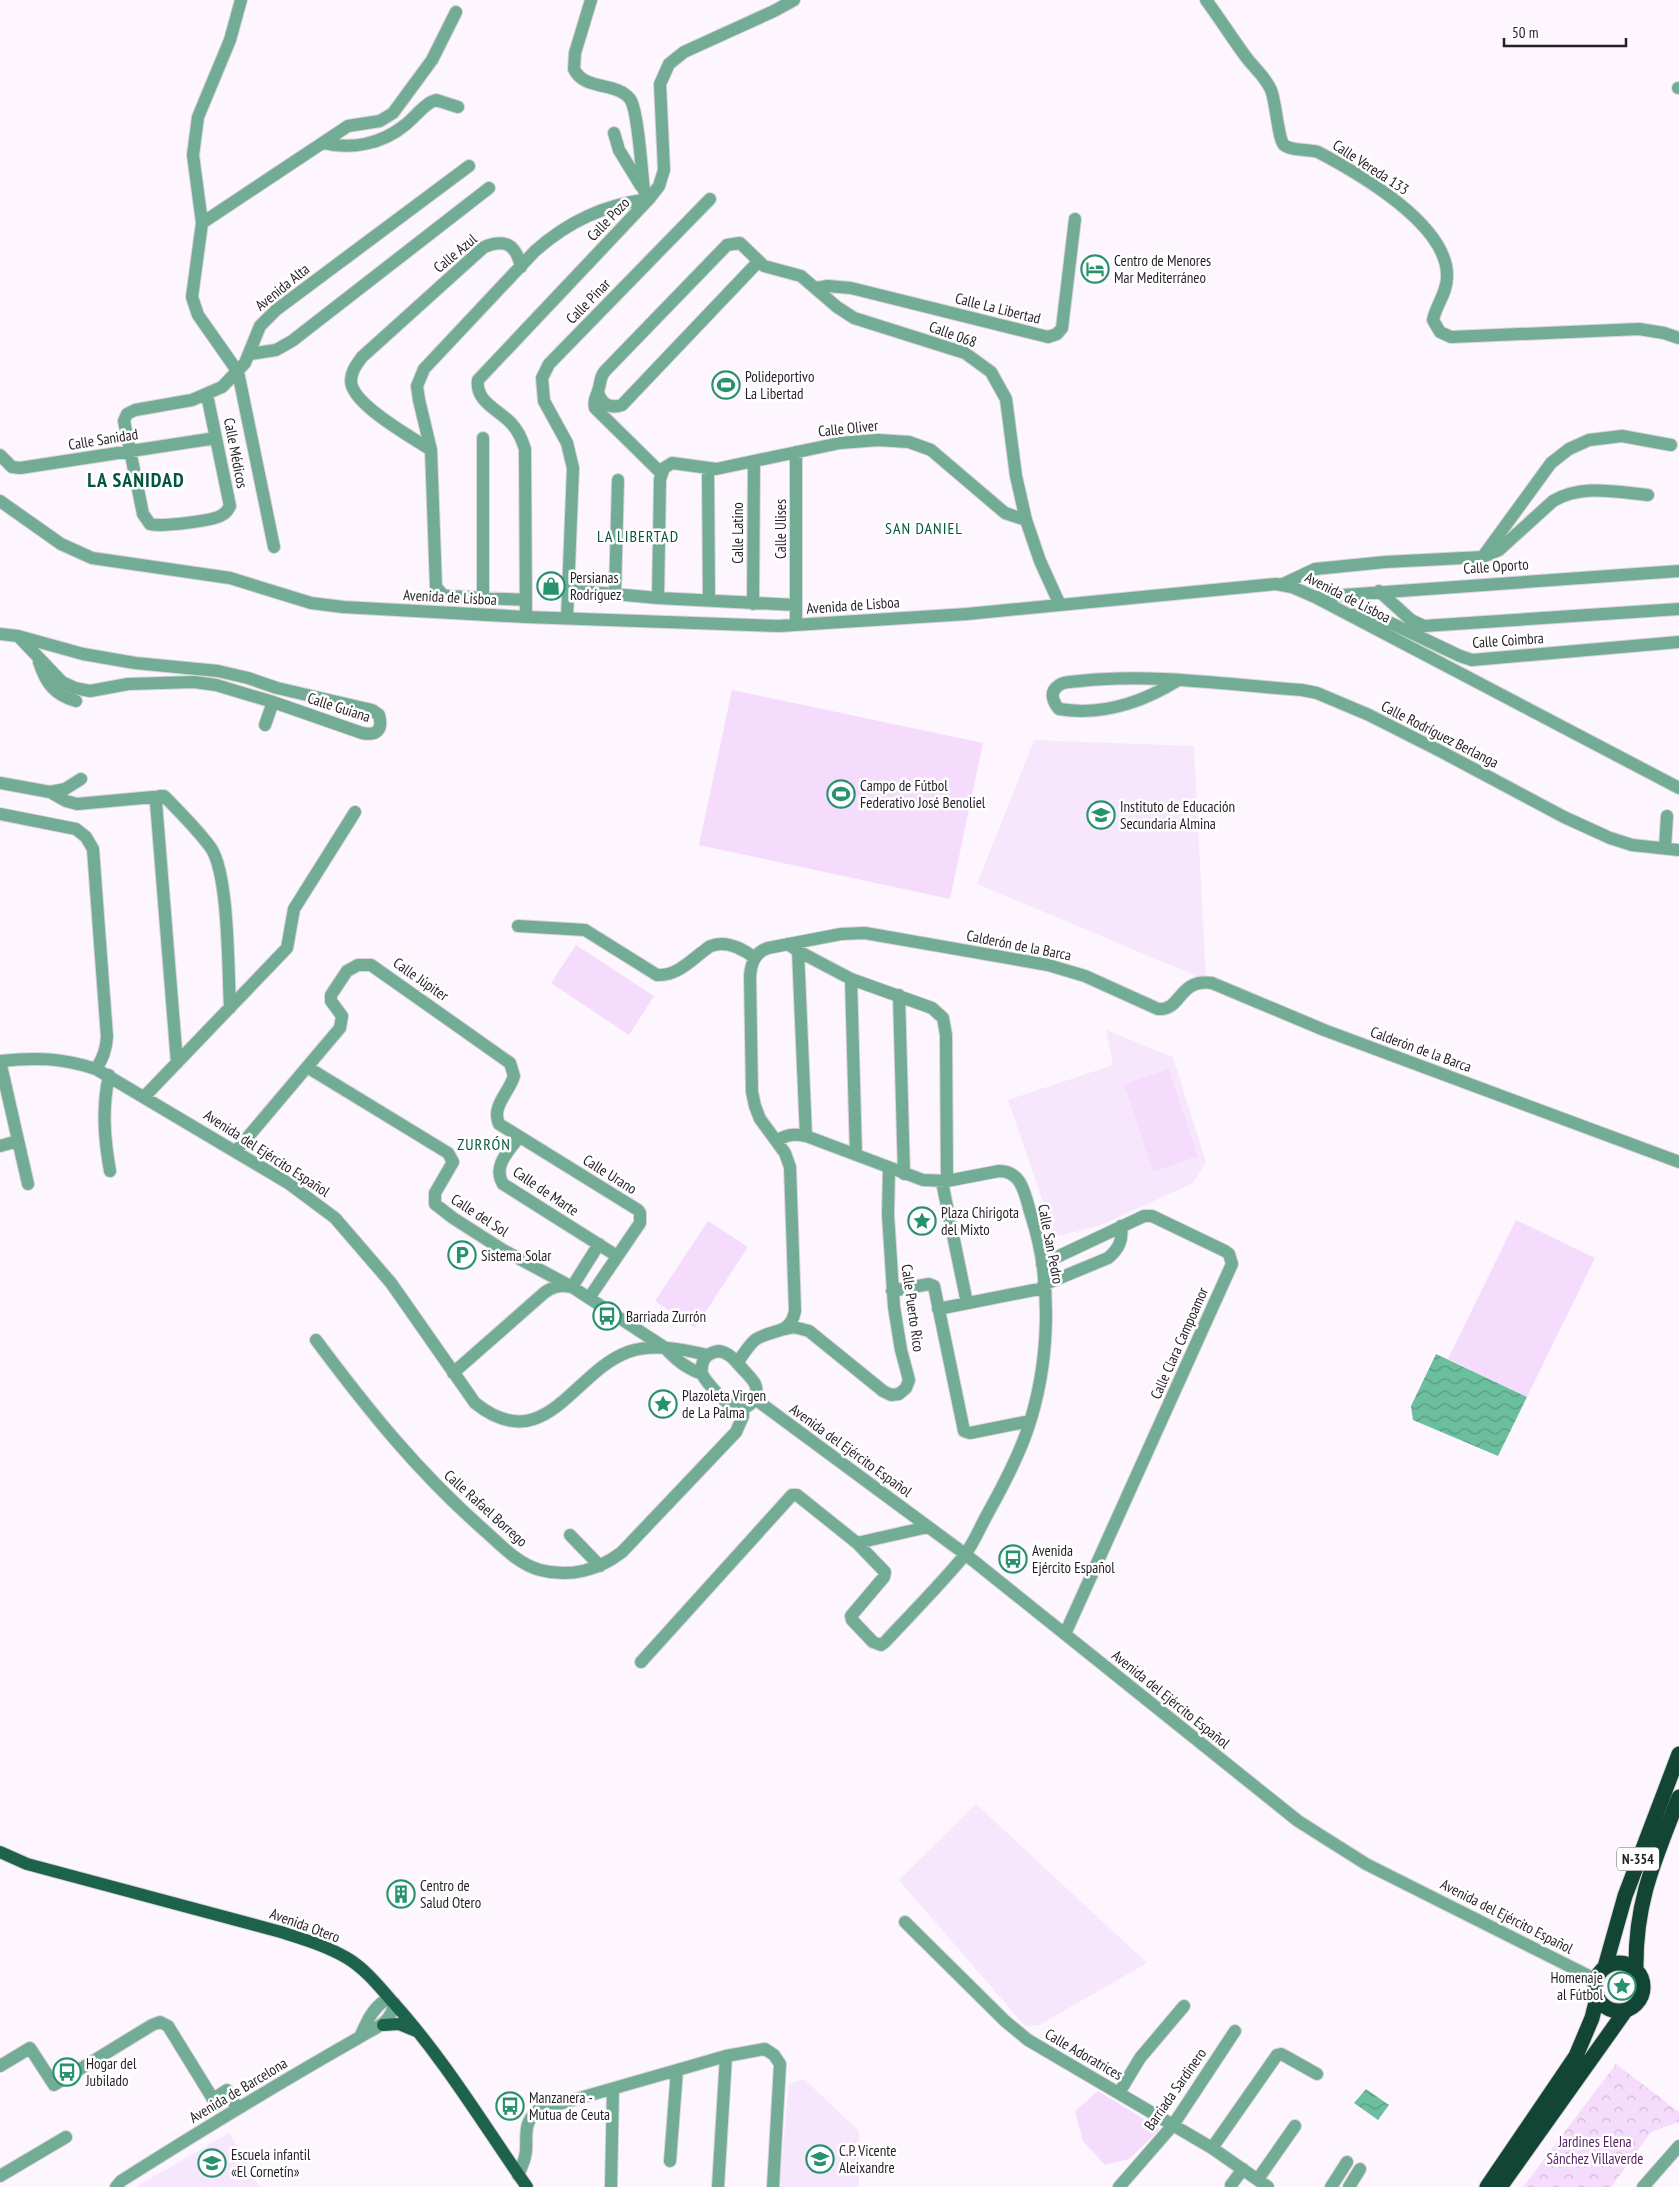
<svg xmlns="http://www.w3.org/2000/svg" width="1679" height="2187" font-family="'PT Sans Narrow',sans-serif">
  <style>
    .built { fill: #f7e7fc }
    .green { fill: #f5dbfc }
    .forest { fill: url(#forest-crowns) }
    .water { fill: url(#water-waves) }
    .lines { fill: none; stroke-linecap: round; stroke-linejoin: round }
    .minor-casing { stroke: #dad4db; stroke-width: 14 }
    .major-casing { stroke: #dad4db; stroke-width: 14 }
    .highway-casing { stroke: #dad4db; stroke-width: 17 }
    .minor { stroke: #73ac94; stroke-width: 12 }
    .major { stroke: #1d624a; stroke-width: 12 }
    .highway { stroke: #124534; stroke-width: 15 }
    .labels { text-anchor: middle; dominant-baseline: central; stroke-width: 5; stroke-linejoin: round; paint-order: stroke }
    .shield { fill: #fff; stroke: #666267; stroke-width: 1 }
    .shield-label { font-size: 14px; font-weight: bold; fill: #251f26 }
    .street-label { font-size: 15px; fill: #251f26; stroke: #fff }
    .poi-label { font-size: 15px; fill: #251f26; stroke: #fff; text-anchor: start }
    .park-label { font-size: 15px; fill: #571f64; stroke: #fff }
    .neighbourhood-label { font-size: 16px; letter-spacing: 1px; fill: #07553e; stroke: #fff }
    .district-label { font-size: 20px; font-weight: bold; letter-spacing: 1px; fill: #07553e; stroke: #fff }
  </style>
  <defs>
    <pattern id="forest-crowns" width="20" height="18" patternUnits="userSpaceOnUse" patternTransform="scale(1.25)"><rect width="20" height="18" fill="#f5dbfc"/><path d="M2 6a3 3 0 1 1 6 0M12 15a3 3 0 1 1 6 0" fill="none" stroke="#d2bcd8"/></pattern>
    <pattern id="water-waves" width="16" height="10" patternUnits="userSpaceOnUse" patternTransform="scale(1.25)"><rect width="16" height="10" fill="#6cbf9e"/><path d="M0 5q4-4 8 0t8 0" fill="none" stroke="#599b81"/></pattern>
  </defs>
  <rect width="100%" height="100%" fill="#fdf6fe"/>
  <path class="built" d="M 1034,740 L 1194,746 L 1206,980 L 977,884 Z
    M 1106,1030 L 1173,1057 L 1206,1162 L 1193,1183 L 1099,1226 L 1055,1237 L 1008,1100 L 1113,1065 Z
    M 976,1804 L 1147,1963 L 1039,2025 L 1025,2026 L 899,1880 Z
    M 804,2079 L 859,2131 L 859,2187 L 779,2187 L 789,2084 Z
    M 229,2133 L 260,2187 L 137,2187 L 139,2185 Z"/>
  <path class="green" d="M 732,690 L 983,743 L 950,899 L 699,845 Z
    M 576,945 L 654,996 L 629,1035 L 551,983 Z
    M 1169,1069 L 1198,1156 L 1153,1172 L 1124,1084 Z
    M 1516,1220 L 1595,1258 L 1527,1397 L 1448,1359 Z
    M 708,1221 L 748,1247 L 695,1328 L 655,1301 Z
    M 1098,2091 L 1160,2129 L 1129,2159 L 1105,2165 L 1083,2141 L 1075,2111 Z"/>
  <path class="forest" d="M 1616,2064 L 1679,2112 L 1679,2122 L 1651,2132 L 1611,2187 L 1523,2187 Z"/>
  <path class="water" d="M 1436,1354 L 1527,1397 L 1498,1456 L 1413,1420 L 1411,1406 Z
    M 1366,2089 L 1389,2105 L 1378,2120 L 1354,2103 Z"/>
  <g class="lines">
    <g class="minor-casing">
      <path id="minor" d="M 241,0 L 230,40 L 198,117 L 193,155 L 202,223 L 192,297 L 198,315 L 238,372 L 274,547
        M 591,0 L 575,53 L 574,69 C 584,91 616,81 630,99 C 638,109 642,175 644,191
        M 1206,0 C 1220,19 1232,38 1246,57 C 1254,68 1265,76 1271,90 C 1276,102 1278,139 1284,145 C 1292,151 1308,149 1318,152 C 1358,173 1449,225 1447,277 C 1447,293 1436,305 1433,320 L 1440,332 L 1451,337 L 1639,329 L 1664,333 L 1679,338
        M 1678,88 L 1679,88
        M 614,133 L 619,150 L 641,186
        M 323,143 C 351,150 382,144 405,125 C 414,118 421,108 431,102 L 436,100 L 458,107
        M 202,223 L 348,126 L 380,121 L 393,113 L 432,60 L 456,12
        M 816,288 L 828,286 L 851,288 L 1048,337 L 1057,334 L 1062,328 L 1075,219
        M 250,354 L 276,350 L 292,341 L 489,188
        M 598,392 C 601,404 610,409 622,405 L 758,262
        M 207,395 L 230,506 C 228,510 226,513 222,515 C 214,521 160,527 150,524 L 143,514 L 124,421 L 127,414 L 135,410 L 192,400 L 222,387 L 245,363 L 260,326 L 276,310 L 469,166
        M 431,450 C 413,438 351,404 351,381 C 351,371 357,364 362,357 L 484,247 C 506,238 516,245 521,267
        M 0,455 L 12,467 L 20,468 L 216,438
        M 708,469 L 709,601
        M 661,473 L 595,408 C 593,399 596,398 598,391 C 601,384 599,378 605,371 L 727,245 L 740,243 L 764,266 L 801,276 L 837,307 L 854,318 L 965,353 L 991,372 L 1006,399 L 1016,476 L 1026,520 L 1040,561 L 1060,605
        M 0,501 L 61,544 L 92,558 L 230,578 L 311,603 L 343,607 L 526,617 L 779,626 L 967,614 L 1276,584 L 1292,587 L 1315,597 L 1679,788
        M 1484,555 L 1551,463 L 1569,449 L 1589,440 L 1622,436 L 1671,445
        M 1281,585 L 1315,569 L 1385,562 L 1483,557 L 1499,550 L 1553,501 C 1582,484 1616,492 1648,495
        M 570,590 L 658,598 L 796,605 L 796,625
        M 1379,591 L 1411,620 L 1424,626 L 1679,609
        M 615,594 L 618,480
        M 1315,597 L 1679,571
        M 483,598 L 483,438
        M 658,598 L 660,479 L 664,468 L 672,463 L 716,469 L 840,443 L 878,440 L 909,442 L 931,450 L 1005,513 L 1026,520
        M 526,600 L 448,596 L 443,595 L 436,587 L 431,450 L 419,400 L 417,386 L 424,369 L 535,251 C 569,221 604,205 649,199
        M 753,604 L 754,461
        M 796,605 L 796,452
        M 1350,615 L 1369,614 L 1378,617 L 1460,656 L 1472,660 L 1679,642
        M 526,617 L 525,449 C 522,439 517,429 510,422 C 497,409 475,401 478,380 L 649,199 L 659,186 L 664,170 L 660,84 L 669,64 L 684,52 L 774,11 L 794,0
        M 567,618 L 573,468 L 567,443 L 544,401 L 542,378 L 549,364 L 710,199
        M 0,634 L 18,636 L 83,654 L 135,663 L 218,671 L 248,678 L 277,688 L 372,710 L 379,715 C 383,730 377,736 362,733 L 273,702 L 216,685 L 194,682 L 128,684 L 90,691 L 75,688 L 62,682 L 18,636
        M 39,662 C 46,683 54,695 76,701
        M 1177,681 C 1141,703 1101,716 1059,709 C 1053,702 1049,692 1058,686 C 1063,681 1073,682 1080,681 C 1153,673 1229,685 1302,690 L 1317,693 L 1369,715 L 1442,752 L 1564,817 L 1610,838 L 1632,845 L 1679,850
        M 265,725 L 273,702
        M 0,783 L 50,792 L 65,789 L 81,779
        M 50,792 L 66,801 L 77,804 L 164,796 C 180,812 198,830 211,848 C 229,875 228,971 230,1008
        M 160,796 L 156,802 L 177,1063
        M 0,814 L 76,829 L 86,837 L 93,849 L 107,1037 C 106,1050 103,1058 96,1069
        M 1665,848 L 1667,816
        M 518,926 L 585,930 L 657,975 C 675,976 687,964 701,953 C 704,951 708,947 711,946 C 726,940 743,949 755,958
        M 788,944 L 798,951 L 851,979 L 932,1008 L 943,1018 L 946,1035 L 947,1181
        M 798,951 L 806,1136
        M 851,979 L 856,1155
        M 899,995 L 904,1174
        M 0,1061 C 36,1057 62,1058 96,1069 L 288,1183 L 335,1218 L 391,1283 L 475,1403 C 545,1459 573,1372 628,1352 C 653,1343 682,1349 707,1355
        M 0,1061 L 28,1184
        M 307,1067 L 448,1153 L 453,1162 L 435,1193 L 435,1204 L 453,1218 L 503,1250 L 572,1287 L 599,1244
        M 109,1075 C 102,1108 104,1138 110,1171
        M 145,1096 L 287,948 L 294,909 L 355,812
        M 519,1137 C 509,1151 492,1166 503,1184 L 617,1256
        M 0,1146 L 18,1141
        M 236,1151 L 340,1028 L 342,1016 L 331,1001 L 331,995 L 347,971 L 358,965 L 371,965 L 510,1063 L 514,1076 C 509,1093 491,1106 499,1124 L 638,1210 L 640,1213 L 640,1223 L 589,1298
        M 942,1182 L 967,1303
        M 1042,1264 L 1144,1216 L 1152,1216 L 1225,1251 L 1229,1254 L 1232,1264 L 1065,1634
        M 1043,1285 L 1108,1258 C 1119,1249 1123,1240 1121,1226
        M 892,1291 L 929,1284 L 934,1286 L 964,1431 L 970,1433 L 1030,1421
        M 938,1309 L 1044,1288
        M 781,1330 L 794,1327 L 809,1331 L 883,1391 L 891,1395 L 899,1394 L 906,1388 L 909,1380 L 901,1350 L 894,1307 L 888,1215 L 889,1168
        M 316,1340 C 369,1411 418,1472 485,1531 C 502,1546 518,1564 540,1570 C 570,1578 599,1570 622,1552 L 736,1432 L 743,1416 L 743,1408
        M 719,1351 C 729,1353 734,1359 740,1366 C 745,1372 752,1378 755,1384 C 761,1397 748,1412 735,1407 C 725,1404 707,1383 702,1374 C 700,1361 706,1353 719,1351 Z
        M 737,1363 C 743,1355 748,1346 755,1340 C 772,1328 790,1336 795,1311 L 790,1167 L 785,1153 L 760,1119 L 755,1106 L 752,1092 L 750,976 C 751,963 755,952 768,948 L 841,934 L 865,933 L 1048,965 L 1085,976 L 1158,1009 C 1182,1011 1178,978 1212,983 L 1324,1030 L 1679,1162
        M 453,1373 L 544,1293 C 553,1286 560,1285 572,1287 L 664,1347 C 676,1360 686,1368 702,1374
        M 755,1399 L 965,1554 L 1298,1821 L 1366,1864 L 1595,1979
        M 570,1535 L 600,1566
        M 857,1543 L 928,1527
        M 641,1662 L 792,1495 L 797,1495 L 857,1543 L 885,1572 L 884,1577 L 851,1616 L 852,1620 L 873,1642 L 881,1645 L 885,1642 C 911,1614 939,1586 964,1556 C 974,1543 980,1527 988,1513 C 1003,1486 1017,1460 1027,1431 C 1050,1364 1053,1282 1031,1215 C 1025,1196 1023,1171 999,1171 L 947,1181 L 923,1180 L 806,1136 C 794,1134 788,1134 778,1140
        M 905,1922 L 1005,2021 L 1028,2040 L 1212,2148 L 1268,2187
        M 0,2066 L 30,2048 L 54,2085 L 152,2025 L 160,2022 L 168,2026 L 213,2099 L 227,2090 L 237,2108
        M 1119,2093 L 1140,2058 L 1184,2006
        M 1212,2148 L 1277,2055 L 1281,2054 L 1285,2056 L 1317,2074
        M 670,2161 L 677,2070
        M 518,2175 C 522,2167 525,2160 526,2151 C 527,2134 523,2123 538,2110 L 726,2056 L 765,2049 L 774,2055 L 780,2064 L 773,2187
        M 0,2176 L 66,2137
        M 1258,2179 L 1295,2126
        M 1231,2185 L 1243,2169
        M 116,2187 L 121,2181 C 200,2131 279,2083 360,2037 C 376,2027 391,2024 394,2003 L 386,2000 C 372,2008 366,2024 360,2037
        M 611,2187 L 613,2089
        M 718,2187 L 726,2056
        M 1119,2187 L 1173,2125 L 1235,2031
        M 1331,2187 L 1347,2162
        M 1349,2187 L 1360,2169
        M 1643,2187 L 1679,2146"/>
    </g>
    <g class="major-casing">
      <path id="major" d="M 0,1852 L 27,1864 L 281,1932 C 303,1939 327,1946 347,1958 C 364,1968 378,1985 391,2000 C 443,2057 483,2124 527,2187
        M 383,2025 L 399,2024 L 416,2031"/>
    </g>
    <g class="highway-casing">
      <path id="highway" d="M1595 1987a24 24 0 1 1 48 0a24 24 0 1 1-48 0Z
        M 1605,1967 L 1625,1896 L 1679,1754
        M 1636,1969 C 1635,1901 1655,1859 1679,1797
        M 1487,2187 L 1576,2056 L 1592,2018 L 1597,1998
        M 1500,2187 L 1626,2010"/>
    </g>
    <use href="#minor" class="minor"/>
    <use href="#major" class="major"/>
    <use href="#highway" class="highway"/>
  </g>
  <defs>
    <g id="hotel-ring" transform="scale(1.4375)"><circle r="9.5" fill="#fff" stroke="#28916e" stroke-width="1.5"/><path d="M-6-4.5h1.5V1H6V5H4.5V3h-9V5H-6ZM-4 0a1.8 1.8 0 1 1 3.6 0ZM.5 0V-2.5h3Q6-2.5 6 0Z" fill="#28916e"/></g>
    <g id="stadium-ring" transform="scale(1.4375)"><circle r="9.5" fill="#fff" stroke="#28916e" stroke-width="1.5"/><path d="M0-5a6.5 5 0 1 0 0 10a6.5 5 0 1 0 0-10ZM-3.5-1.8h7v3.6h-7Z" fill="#28916e"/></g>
    <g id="shop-ring" transform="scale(1.4375)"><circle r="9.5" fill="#fff" stroke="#28916e" stroke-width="1.5"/><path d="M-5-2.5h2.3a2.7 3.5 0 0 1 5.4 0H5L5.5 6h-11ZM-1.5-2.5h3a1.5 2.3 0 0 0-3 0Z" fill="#28916e"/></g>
    <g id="school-ring" transform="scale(1.4375)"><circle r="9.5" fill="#fff" stroke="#28916e" stroke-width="1.5"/><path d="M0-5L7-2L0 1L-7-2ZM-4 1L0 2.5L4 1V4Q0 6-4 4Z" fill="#28916e"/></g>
    <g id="sight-ring" transform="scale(1.4375)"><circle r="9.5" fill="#fff" stroke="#28916e" stroke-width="1.5"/><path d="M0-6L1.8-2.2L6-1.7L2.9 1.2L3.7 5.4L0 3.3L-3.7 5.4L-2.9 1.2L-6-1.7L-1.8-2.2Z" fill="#28916e"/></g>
    <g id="parking-ring" transform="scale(1.4375)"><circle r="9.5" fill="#fff" stroke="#28916e" stroke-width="1.5"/><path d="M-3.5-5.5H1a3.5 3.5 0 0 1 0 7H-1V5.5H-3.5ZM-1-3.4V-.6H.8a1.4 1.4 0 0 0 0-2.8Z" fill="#28916e"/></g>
    <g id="bus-ring" transform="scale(1.4375)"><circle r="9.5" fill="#fff" stroke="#28916e" stroke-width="1.5"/><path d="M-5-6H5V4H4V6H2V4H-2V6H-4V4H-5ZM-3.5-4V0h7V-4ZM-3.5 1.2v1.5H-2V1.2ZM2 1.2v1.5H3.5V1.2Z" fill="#28916e"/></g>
    <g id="building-ring" transform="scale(1.4375)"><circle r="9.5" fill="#fff" stroke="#28916e" stroke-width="1.5"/><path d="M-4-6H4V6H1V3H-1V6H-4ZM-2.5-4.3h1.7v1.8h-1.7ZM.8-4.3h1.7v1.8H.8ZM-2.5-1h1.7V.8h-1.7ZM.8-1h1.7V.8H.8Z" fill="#28916e"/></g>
  </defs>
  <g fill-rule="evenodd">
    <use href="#hotel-ring" x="1095" y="269"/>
    <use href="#stadium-ring" x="726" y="385"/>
    <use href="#shop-ring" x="551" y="586"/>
    <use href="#stadium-ring" x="841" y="794"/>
    <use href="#school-ring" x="1101" y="815"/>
    <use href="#sight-ring" x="922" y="1221"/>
    <use href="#parking-ring" x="462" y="1255"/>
    <use href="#bus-ring" x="607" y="1316"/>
    <use href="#sight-ring" x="663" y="1404"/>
    <use href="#bus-ring" x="1013" y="1559"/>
    <use href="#building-ring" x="401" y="1894"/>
    <use href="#sight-ring" x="1622" y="1986"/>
    <use href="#bus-ring" x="67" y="2072"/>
    <use href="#bus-ring" x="510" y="2106"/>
    <use href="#school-ring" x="820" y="2159"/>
    <use href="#school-ring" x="212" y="2163"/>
  </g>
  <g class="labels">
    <rect class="shield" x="1617" y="1847.5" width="42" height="23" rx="4"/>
    <g class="shield-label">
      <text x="1638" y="1859">N-354</text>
    </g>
    <g class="street-label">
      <text transform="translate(1371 167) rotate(33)">Calle Vereda 133</text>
      <text transform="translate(608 219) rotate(-46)">Calle Pozo</text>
      <text transform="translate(455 253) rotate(-40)">Calle Azul</text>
      <text transform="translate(282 287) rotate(-39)">Avenida Alta</text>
      <text transform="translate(588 301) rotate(-46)">Calle Pinar</text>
      <text transform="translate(998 308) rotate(14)">Calle La Libertad</text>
      <text transform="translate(953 334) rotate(20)">Calle 068</text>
      <text transform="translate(848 428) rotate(-6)">Calle Oliver</text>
      <text transform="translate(103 439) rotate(-9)">Calle Sanidad</text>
      <text transform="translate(236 453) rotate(79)">Calle Médicos</text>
      <text transform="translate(780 529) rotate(-90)">Calle Ulises</text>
      <text transform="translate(737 533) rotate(-90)">Calle Latino</text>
      <text transform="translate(1496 566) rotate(-4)">Calle Oporto</text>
      <text transform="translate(450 597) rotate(3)">Avenida de Lisboa</text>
      <text transform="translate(1348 597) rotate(27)">Avenida de Lisboa</text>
      <text transform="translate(853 605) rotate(-4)">Avenida de Lisboa</text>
      <text transform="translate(1508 640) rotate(-4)">Calle Coimbra</text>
      <text transform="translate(339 707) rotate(18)">Calle Guiana</text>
      <text transform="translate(1440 734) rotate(27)">Calle Rodríguez Berlanga</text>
      <text transform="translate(1019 945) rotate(11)">Calderón de la Barca</text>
      <text transform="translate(421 979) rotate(35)">Calle Júpiter</text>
      <text transform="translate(1421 1049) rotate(20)">Calderón de la Barca</text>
      <text transform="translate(267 1153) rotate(33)">Avenida del Ejército Español</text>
      <text transform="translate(610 1174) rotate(32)">Calle Urano</text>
      <text transform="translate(546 1191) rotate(34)">Calle de Marte</text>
      <text transform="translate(480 1215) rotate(33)">Calle del Sol</text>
      <text transform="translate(1051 1244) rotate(79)">Calle San Pedro</text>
      <text transform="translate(913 1308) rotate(82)">Calle Puerto Rico</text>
      <text transform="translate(1179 1343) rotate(-66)">Calle Clara Campoamor</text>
      <text transform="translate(851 1450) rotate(36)">Avenida del Ejército Español</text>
      <text transform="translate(486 1508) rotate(42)">Calle Rafael Borrego</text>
      <text transform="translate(1171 1699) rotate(39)">Avenida del Ejército Español</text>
      <text transform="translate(1507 1916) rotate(27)">Avenida del Ejército Español</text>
      <text transform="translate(305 1925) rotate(20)">Avenida Otero</text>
      <text transform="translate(1084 2054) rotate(30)">Calle Adoratrices</text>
      <text transform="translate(1175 2089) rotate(-55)">Barriada Sardinero</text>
      <text transform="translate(238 2090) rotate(-31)">Avenida de Barcelona</text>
    </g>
    <g class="poi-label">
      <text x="1114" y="260">Centro de Menores<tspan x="1114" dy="17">Mar Mediterráneo</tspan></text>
      <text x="745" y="376">Polideportivo<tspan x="745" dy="17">La Libertad</tspan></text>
      <text x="570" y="577">Persianas<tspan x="570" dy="17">Rodríguez</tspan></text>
      <text x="860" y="785">Campo de Fútbol<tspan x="860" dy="17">Federativo José Benoliel</tspan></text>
      <text x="1120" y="806">Instituto de Educación<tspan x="1120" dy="17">Secundaria Almina</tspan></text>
      <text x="941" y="1212">Plaza Chirigota<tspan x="941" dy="17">del Mixto</tspan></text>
      <text x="481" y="1255">Sistema Solar</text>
      <text x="626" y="1316">Barriada Zurrón</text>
      <text x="682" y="1395">Plazoleta Virgen<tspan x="682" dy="17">de La Palma</tspan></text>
      <text x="1032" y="1550">Avenida<tspan x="1032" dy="17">Ejército Español</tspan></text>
      <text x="420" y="1885">Centro de<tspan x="420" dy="17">Salud Otero</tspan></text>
      <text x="1603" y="1977" text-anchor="end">Homenaje<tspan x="1603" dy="17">al Fútbol</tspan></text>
      <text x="86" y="2063">Hogar del<tspan x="86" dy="17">Jubilado</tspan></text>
      <text x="529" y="2097">Manzanera -<tspan x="529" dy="17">Mutua de Ceuta</tspan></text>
      <text x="839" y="2150">C.P. Vicente<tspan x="839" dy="17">Aleixandre</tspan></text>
      <text x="231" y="2154">Escuela infantil<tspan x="231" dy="17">«El Cornetín»</tspan></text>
    </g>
    <g class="park-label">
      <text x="1595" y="2141">Jardines Elena<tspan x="1595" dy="17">Sánchez Villaverde</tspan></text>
    </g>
    <g class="neighbourhood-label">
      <text x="924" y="528">SAN DANIEL</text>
      <text x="638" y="536">LA LIBERTAD</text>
      <text x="484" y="1144">ZURRÓN</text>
    </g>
    <g class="district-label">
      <text x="136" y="480">LA SANIDAD</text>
    </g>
  </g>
  <path d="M1504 38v8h122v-8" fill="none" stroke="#251f26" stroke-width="2.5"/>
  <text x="1512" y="38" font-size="15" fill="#251f26" stroke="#ffffff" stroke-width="4" paint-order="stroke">50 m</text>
</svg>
